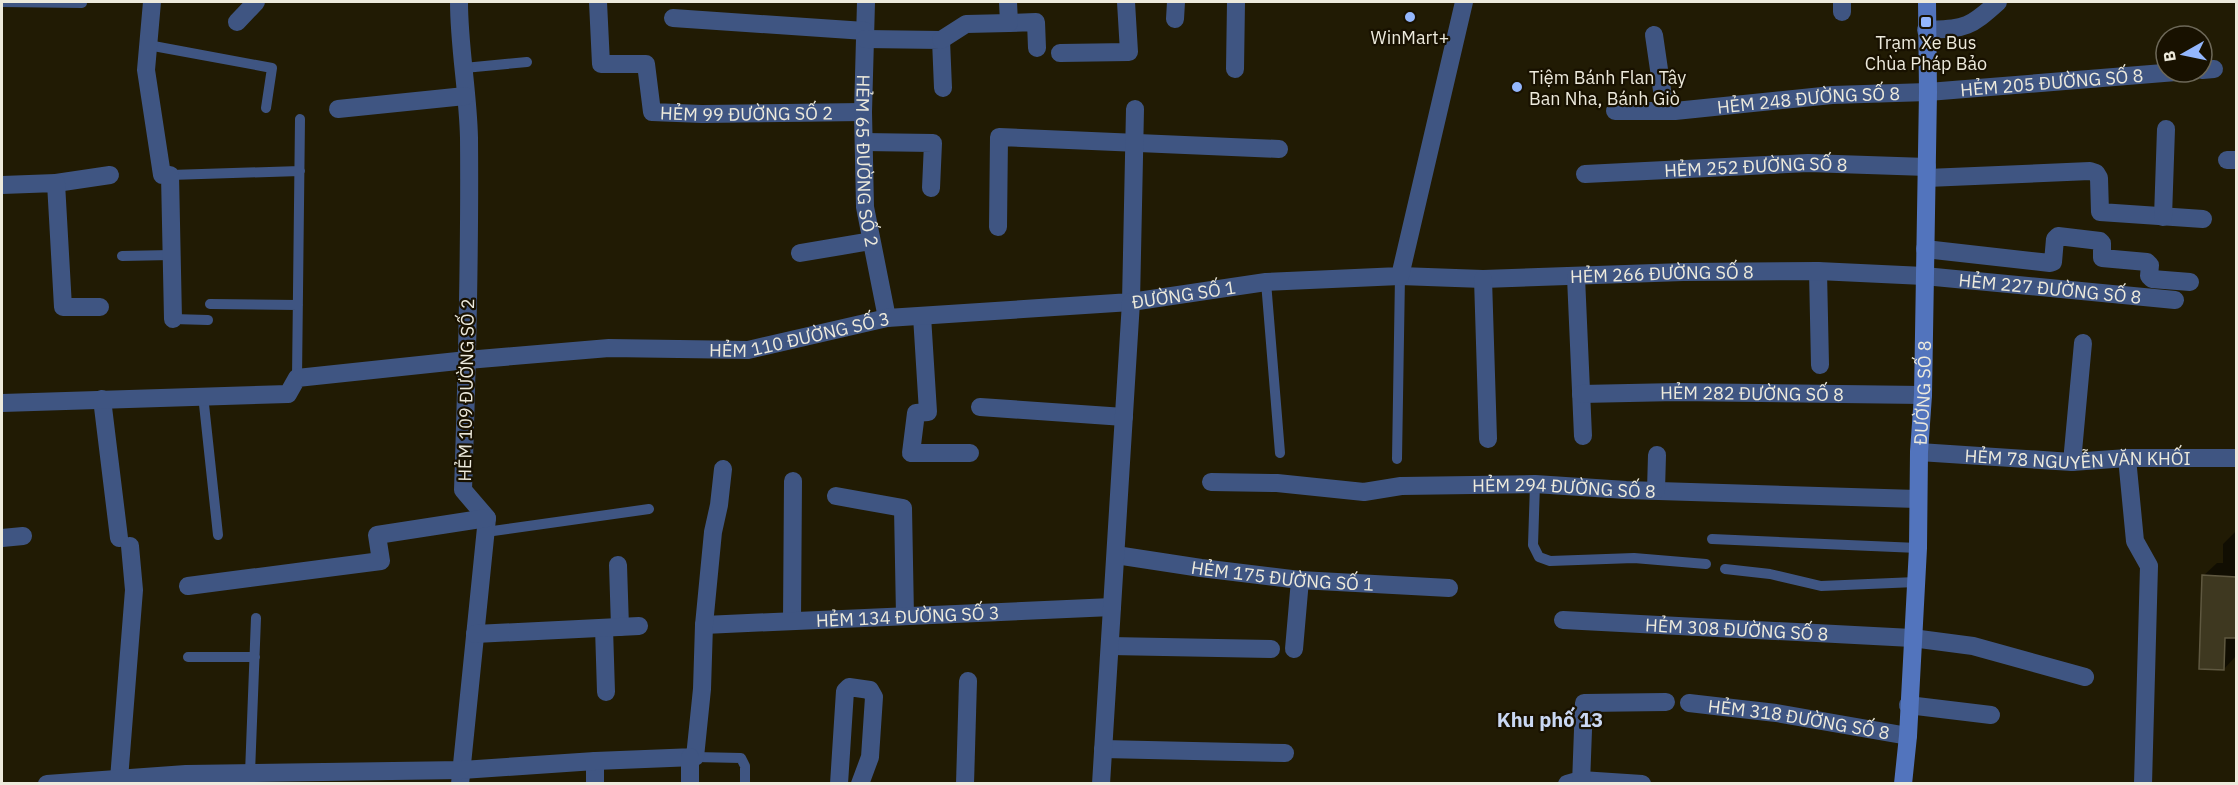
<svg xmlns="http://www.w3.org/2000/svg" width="2238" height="785" font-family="'IBM Plex Sans',sans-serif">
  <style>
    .shadow { fill: #0007 }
    .building { fill: #3e3820; stroke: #5f5840; stroke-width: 1.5 }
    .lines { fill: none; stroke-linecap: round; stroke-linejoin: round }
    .lane { stroke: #3f5582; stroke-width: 10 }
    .street { stroke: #3f5582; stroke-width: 18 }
    .secondary { stroke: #5274bd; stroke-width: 18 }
    .poi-dot { fill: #94b7fd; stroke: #181100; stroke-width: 2 }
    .labels { text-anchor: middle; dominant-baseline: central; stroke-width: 4.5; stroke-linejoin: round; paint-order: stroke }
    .poi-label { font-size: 18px; fill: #edeadc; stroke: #181100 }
    .street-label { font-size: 18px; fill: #edeadc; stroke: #181100 }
    .neighbourhood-label { font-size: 20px; font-weight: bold; fill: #cad8f3; stroke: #181100 }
  </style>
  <rect width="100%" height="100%" fill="#211b04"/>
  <path class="shadow" d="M 2236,531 L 2236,656 L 2224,669 L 2203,576 L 2217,563 L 2223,563 L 2223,544 Z"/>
  <path class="building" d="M 2202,575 L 2236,577 L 2236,638 L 2225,638 L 2224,670 L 2199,669 Z"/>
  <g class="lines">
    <path class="lane" d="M 2,2 L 82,3
      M 148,45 L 272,68 L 266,108
      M 464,68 L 527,62
      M 170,175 L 300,171
      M 122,256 L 171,255
      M 1266,282 L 1280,453
      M 210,304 L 298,305
      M 173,319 L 208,320
      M 297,378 L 300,119
      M 203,395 L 218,535
      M 1397,459 L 1400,276
      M 1535,484 L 1533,545 L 1539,557 L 1550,561 L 1634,558 L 1706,564
      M 486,532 L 649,509
      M 1712,539 L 1918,548
      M 1725,569 L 1770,574 L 1821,586 L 1916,582
      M 188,657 L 255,657
      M 695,757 L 741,758 L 745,766 L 745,784
      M 250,773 L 256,618"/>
    <g class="street">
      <path d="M 152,2 L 146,70 L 162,175 L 170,175 L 173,319"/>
      <path d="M 459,2 C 459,47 468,92 469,138 C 470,255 467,372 463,490 L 487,518 L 460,784"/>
      <path id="s1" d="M 598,2 L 601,64 L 646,64 L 652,112 L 702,114 L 863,112"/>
      <path id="s2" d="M 866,2 L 863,112 L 865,207 L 887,318"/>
      <path d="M 1842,2 L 1842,12"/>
      <path d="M 673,18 L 865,31"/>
      <path d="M 1175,19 L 1176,2"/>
      <path d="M 237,22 L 256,2"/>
      <path d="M 1009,23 L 1036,22 L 1037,48"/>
      <path d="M 1926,30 C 1966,28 1968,29 1998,2"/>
      <path d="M 1654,35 L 1665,111"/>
      <path d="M 865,39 L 941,40 L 943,88"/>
      <path d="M 941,40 L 966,24 L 1009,23 L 1008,2"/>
      <path d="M 1060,53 L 1129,52 L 1126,2"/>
      <path d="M 1235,69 L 1236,2"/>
      <path d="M 2202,70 L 2214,69"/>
      <path d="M 338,109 L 465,96"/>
      <path id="s3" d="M 1615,111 L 1675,111 L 1832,95 L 1928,92 L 2176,72"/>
      <path d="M 864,142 L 933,143 L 931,188"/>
      <path d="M 2227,160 L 2236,160"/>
      <path id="s4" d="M 1585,174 L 1808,163 L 1927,167"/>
      <path d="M 1927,178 L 2090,171 L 2096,173 L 2099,178 L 2100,212 L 2203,219"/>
      <path d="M 56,183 L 110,175"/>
      <path d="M 2,185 L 56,183 L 63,307 L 100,307"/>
      <path d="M 2163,217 L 2166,129"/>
      <path d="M 998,227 L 999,137 L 1279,149"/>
      <path d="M 1925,249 L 2050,263 L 2053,262 L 2055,239 L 2058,236 L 2100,241 L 2102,243 L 2102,258 L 2147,262 L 2150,265 L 2149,276 L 2152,279 L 2190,282"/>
      <path d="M 800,253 L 871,241"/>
      <path d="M 1818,271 L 1820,365"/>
      <path id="s5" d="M 1400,276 L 1483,279 L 1683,272 L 1818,271 L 1924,276 L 2175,300"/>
      <path d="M 1576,277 L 1583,436"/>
      <path d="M 1483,279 L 1488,439"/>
      <path d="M 922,316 L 928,412 L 916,413 L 911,453 L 970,453"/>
      <path id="s6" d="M 1581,394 L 1677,392 L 1923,395"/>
      <path d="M 102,399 L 119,538"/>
      <path id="s7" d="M 2,403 L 288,394 L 297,378 L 467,360 L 609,348 L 748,350 L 887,318 L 1131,302 L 1135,109"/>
      <path d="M 980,407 L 1124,417"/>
      <path id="s8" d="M 1919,452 L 2072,462 L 2127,458 L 2236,458"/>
      <path d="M 2127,458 L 2135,541 L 2149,566 L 2143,784"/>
      <path d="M 2072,462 L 2083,343"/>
      <path id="s9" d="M 1211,482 L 1277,483 L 1364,492 L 1401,486 L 1535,484 L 1626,490 L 1917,499"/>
      <path d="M 1656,490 L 1657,455"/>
      <path d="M 836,496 L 903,508 L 905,616"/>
      <path d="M 2,538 L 23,536"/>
      <path id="s10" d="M 1116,555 L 1201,568 L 1300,580 L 1449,588"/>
      <path d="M 618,565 L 620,627"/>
      <path d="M 188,586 L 381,561 L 377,535 L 487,518"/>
      <path id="s11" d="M 1563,620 L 1912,638 L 1973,646 L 2085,677"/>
      <path d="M 792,621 L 793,481"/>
      <path id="s12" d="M 704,625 L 1112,607"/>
      <path d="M 604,628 L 606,692"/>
      <path d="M 475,634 L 639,626"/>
      <path d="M 1110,646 L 1271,649"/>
      <path d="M 1294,649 L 1300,580"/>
      <path id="s13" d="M 1689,703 L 1776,713 L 1908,736"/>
      <path d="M 1908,705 L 1991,715"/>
      <path d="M 1103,749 L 1285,753"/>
      <path d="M 595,761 L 595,784"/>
      <path d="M 119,779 L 134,590 L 130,546"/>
      <path d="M 47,784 L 186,774 L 462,770 L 595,761 L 695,757 L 702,689 L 704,625 L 713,532 L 719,505 L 723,469"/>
      <path d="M 690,784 L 690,757"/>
      <path d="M 839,784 L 845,691 L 849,687 L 870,690 L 874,697 L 870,757 L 860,784"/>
      <path d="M 965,784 L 968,681"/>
      <path id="s14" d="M 1101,784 L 1131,302 L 1266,282 L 1400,276 L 1464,2"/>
      <path d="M 1567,784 L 1581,780 L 1642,784"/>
      <path d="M 1581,784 L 1584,703 L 1666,702"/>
    </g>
    <path class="secondary" id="s15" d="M 1903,784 L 1908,736 L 1918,548 L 1919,452 L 1923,395 L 1928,92 L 1927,2"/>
  </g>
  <g class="poi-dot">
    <circle cx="1410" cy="17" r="6"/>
    <rect x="1920" y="16" width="12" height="12" rx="3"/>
    <circle cx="1517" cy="87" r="6"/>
  </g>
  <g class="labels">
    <g class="poi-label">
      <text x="1410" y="37">WinMart+</text>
      <text x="1926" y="42">Trạm Xe Bus<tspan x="1926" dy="21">Chùa Pháp Bảo</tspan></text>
      <text x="1529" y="77" text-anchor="start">Tiệm Bánh Flan Tây<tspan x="1529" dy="21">Ban Nha, Bánh Giò</tspan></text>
    </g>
    <g class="street-label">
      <text stroke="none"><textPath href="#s3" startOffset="438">HẺM 205 ĐƯỜNG SỐ 8</textPath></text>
      <text stroke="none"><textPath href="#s3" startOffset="194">HẺM 248 ĐƯỜNG SỐ 8</textPath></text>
      <text stroke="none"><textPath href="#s1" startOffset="250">HẺM 99 ĐƯỜNG SỐ 2</textPath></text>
      <text stroke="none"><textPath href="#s2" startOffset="159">HẺM 65 ĐƯỜNG SỐ 2</textPath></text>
      <text stroke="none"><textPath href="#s4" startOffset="171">HẺM 252 ĐƯỜNG SỐ 8</textPath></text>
      <text stroke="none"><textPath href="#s5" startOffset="262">HẺM 266 ĐƯỜNG SỐ 8</textPath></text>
      <text stroke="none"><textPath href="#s5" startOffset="651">HẺM 227 ĐƯỜNG SỐ 8</textPath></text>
      <text stroke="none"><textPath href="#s14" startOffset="536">ĐƯỜNG SỐ 1</textPath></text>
      <text stroke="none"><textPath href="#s7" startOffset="810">HẺM 110 ĐƯỜNG SỐ 3</textPath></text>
      <text transform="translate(466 390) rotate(-89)">HẺM 109 ĐƯỜNG SỐ 2</text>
      <text stroke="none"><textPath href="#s15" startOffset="392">ĐƯỜNG SỐ 8</textPath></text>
      <text stroke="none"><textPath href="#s6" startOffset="171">HẺM 282 ĐƯỜNG SỐ 8</textPath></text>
      <text stroke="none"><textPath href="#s8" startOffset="159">HẺM 78 NGUYỄN VĂN KHỐI</textPath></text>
      <text stroke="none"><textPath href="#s9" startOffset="354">HẺM 294 ĐƯỜNG SỐ 8</textPath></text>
      <text stroke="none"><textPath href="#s10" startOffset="168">HẺM 175 ĐƯỜNG SỐ 1</textPath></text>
      <text stroke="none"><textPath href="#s12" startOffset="204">HẺM 134 ĐƯỜNG SỐ 3</textPath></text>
      <text stroke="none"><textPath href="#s11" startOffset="174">HẺM 308 ĐƯỜNG SỐ 8</textPath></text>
      <text stroke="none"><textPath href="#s13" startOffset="111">HẺM 318 ĐƯỜNG SỐ 8</textPath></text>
    </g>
    <g class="neighbourhood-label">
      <text x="1550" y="719">Khu phố 13</text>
    </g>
  </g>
  <rect width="2238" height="785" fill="none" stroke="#edeadc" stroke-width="6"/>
  <g transform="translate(2184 54) rotate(261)"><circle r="28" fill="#181100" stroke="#6d6858" stroke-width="1.5"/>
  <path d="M0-4.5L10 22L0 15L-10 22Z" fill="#94b7fd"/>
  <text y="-9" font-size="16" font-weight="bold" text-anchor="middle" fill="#edeadc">B</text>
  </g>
</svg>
